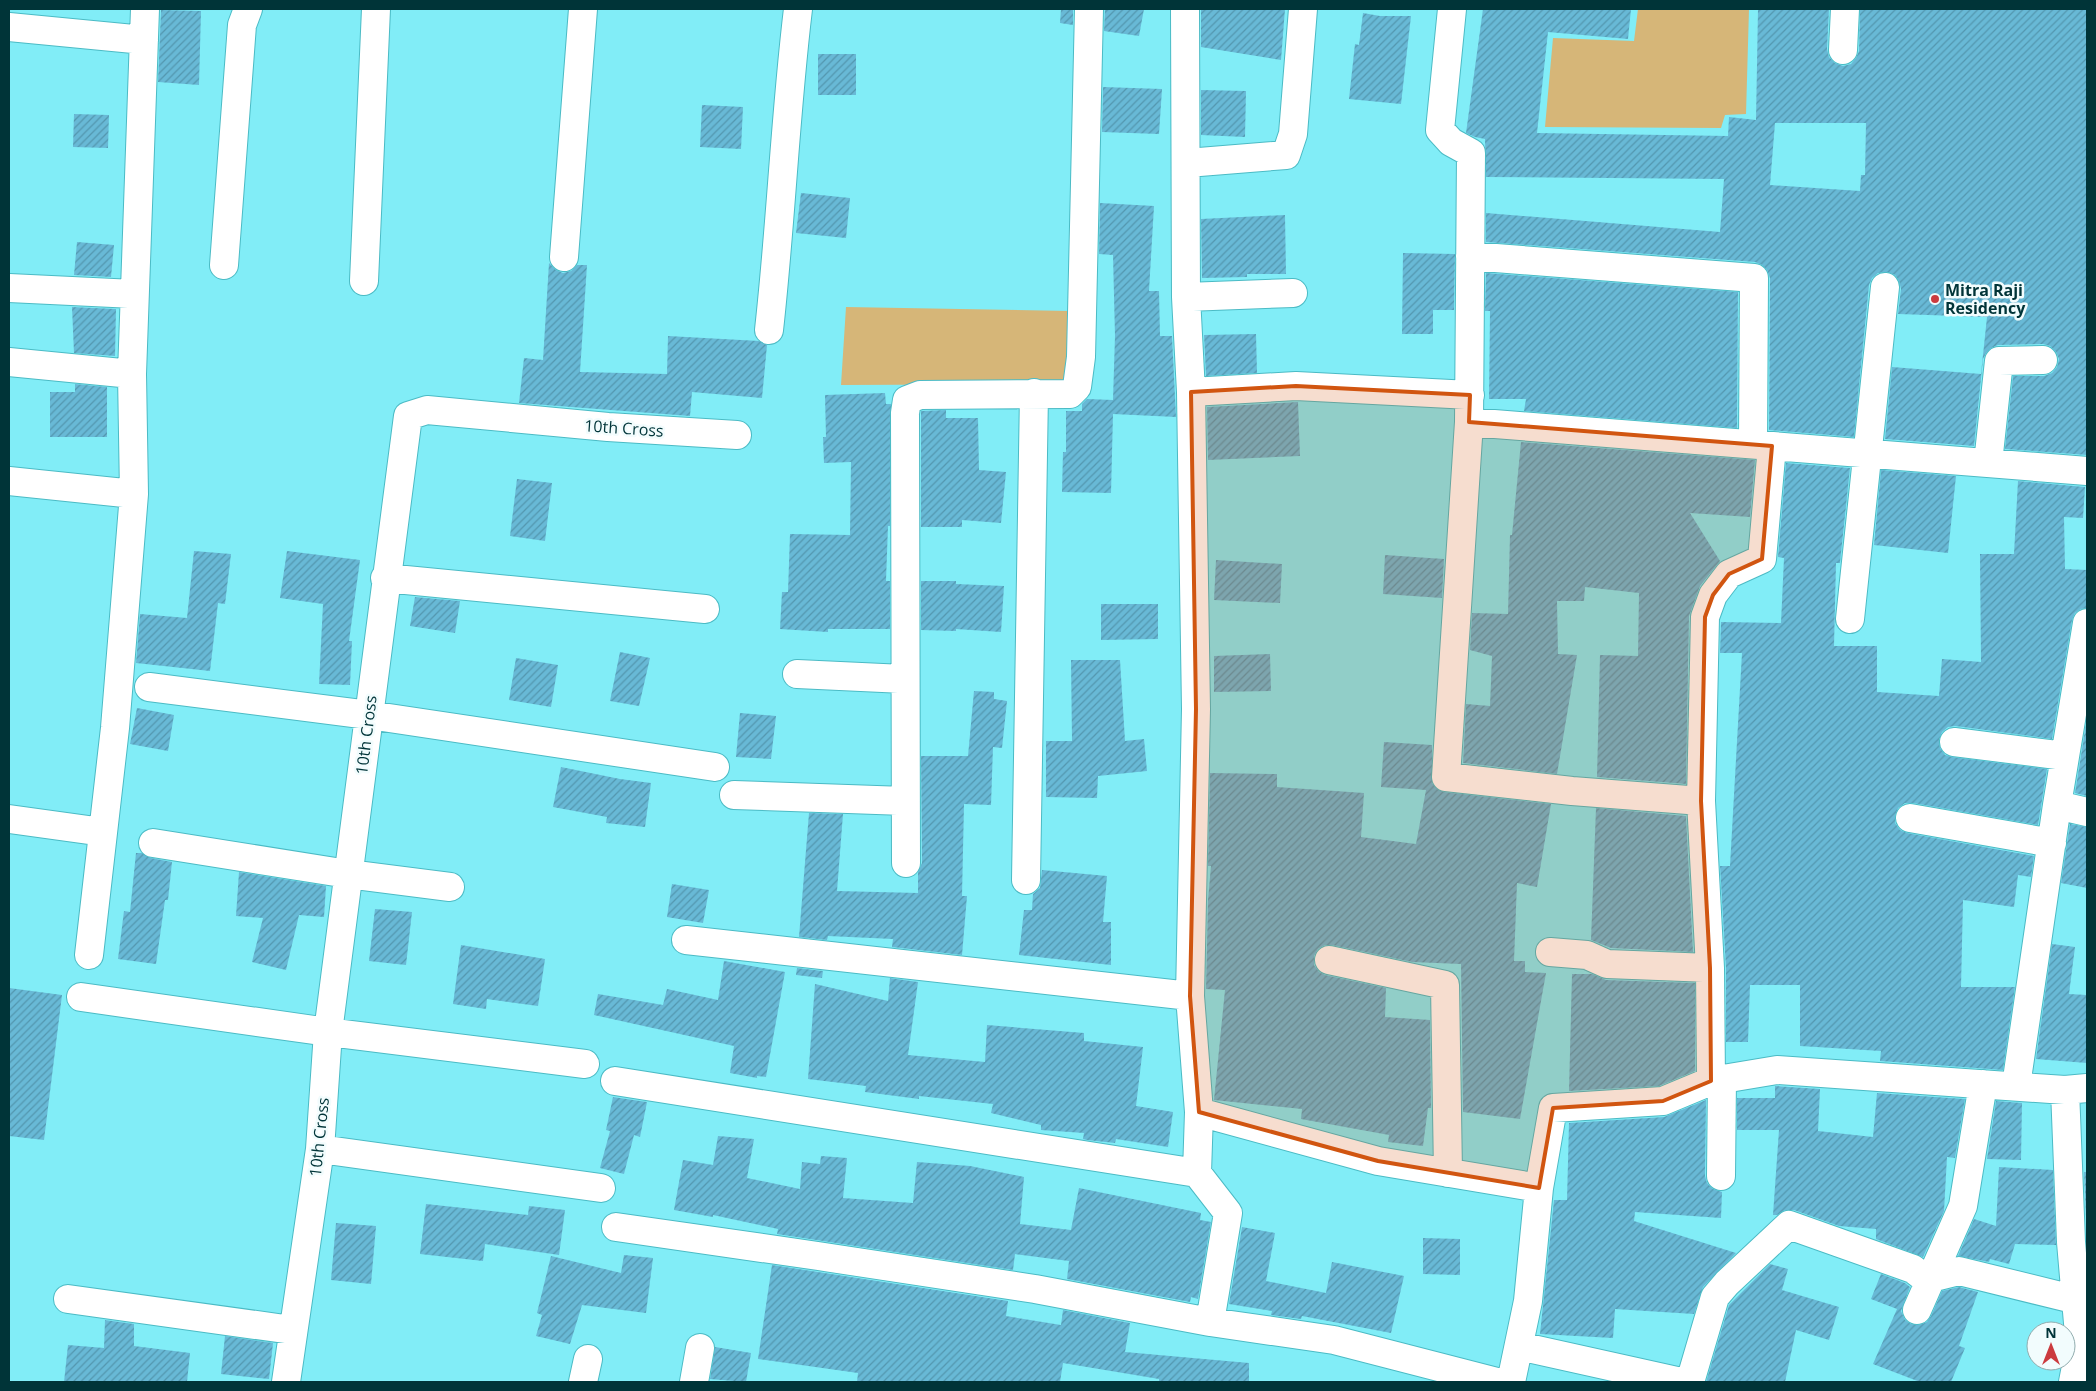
<svg xmlns="http://www.w3.org/2000/svg" width="2096" height="1391" font-family="'Open Sans',sans-serif">
  <style>
    .grass { fill: #d6b678 }
    .building { fill: url(#building-hatch); fill-rule: evenodd }
    .lines { fill: none; stroke-linecap: round; stroke-linejoin: round }
    .street-casing { stroke: #4bbbc5; stroke-width: 30 }
    .street { stroke: #fff; stroke-width: 28 }
    .marked { fill: #d15510; fill-opacity: 0.2; stroke: #d15510; stroke-width: 4; stroke-linejoin: round }
    .poi-dot { fill: #cb3b3f; stroke: #f2fcfd; stroke-width: 2 }
    .labels { text-anchor: middle; dominant-baseline: central; stroke-width: 5; stroke-linejoin: round; paint-order: stroke }
    .poi-label { font-size: 16px; font-weight: bold; fill: #003438; stroke: #f2fcfd; text-anchor: start }
    .street-label { font-size: 16px; fill: #003438; stroke: #f2fcfd }
  </style>
  <defs>
    <pattern id="building-hatch" width="6" height="6" patternUnits="userSpaceOnUse" patternTransform="scale(1.25)"><rect width="6" height="6" fill="#68b9d6"/><path d="M-1 1l2-2M0 6l6-6M5 7l2-2" fill="none" stroke="#5397af"/></pattern>
  </defs>
  <rect width="100%" height="100%" fill="#81edf7"/>
  <path class="grass" d="M 1638,9 L 1749,9 L 1746,114 L 1725,115 L 1721,128 L 1545,127 L 1553,38 L 1634,41 Z
    M 846,307 L 1070,311 L 1071,384 L 841,385 Z"/>
  <path class="building" d="M 1061,9 L 1073,9 L 1073,25 L 1060,23 Z
    M 1105,9 L 1144,9 L 1139,36 L 1104,31 Z
    M 1201,9 L 1285,9 L 1281,60 L 1201,47 Z
    M 1483,9 L 1631,9 L 1628,39 L 1548,32 L 1537,133 L 1728,136 L 1729,117 L 1756,120 L 1758,9 L 1829,9 L 1827,49 L 1829,57 L 1835,63 L 1843,66 L 1851,64 L 1856,58 L 1859,51 L 1860,9 L 2087,9 L 2087,455 L 2005,449 L 2013,376 L 2044,376 L 2052,373 L 2057,367 L 2059,359 L 2056,352 L 2050,346 L 2043,344 L 1998,345 L 1991,348 L 1986,353 L 1983,359 L 1974,446 L 1885,439 L 1892,367 L 1981,374 L 1987,317 L 1898,314 L 1901,289 L 1899,281 L 1895,275 L 1887,272 L 1878,273 L 1872,278 L 1869,285 L 1854,437 L 1769,430 L 1770,278 L 1767,270 L 1762,265 L 1755,262 L 1486,242 L 1486,213 L 1720,232 L 1724,179 L 1486,177 L 1485,139 L 1475,137 L 1466,133 ZM 1775,123 L 1866,123 L 1865,175 L 1861,175 L 1860,191 L 1770,185 Z
    M 161,10 L 201,11 L 199,85 L 158,82 Z
    M 1363,13 L 1380,16 L 1411,16 L 1401,104 L 1349,99 L 1355,44 L 1359,45 Z
    M 818,54 L 856,54 L 856,95 L 818,95 Z
    M 1103,87 L 1162,89 L 1159,134 L 1102,132 Z
    M 1201,90 L 1246,91 L 1245,137 L 1201,135 Z
    M 702,105 L 743,107 L 741,149 L 700,147 Z
    M 74,114 L 109,115 L 108,148 L 73,147 Z
    M 801,193 L 850,198 L 846,238 L 796,233 Z
    M 1100,203 L 1154,206 L 1149,291 L 1159,291 L 1160,336 L 1172,336 L 1176,417 L 1113,414 L 1111,493 L 1062,492 L 1063,452 L 1066,452 L 1066,411 L 1082,411 L 1082,404 L 1087,399 L 1113,400 L 1115,336 L 1113,255 L 1099,254 Z
    M 1285,215 L 1286,274 L 1247,274 L 1247,277 L 1202,278 L 1201,219 Z
    M 77,242 L 114,245 L 111,277 L 74,275 Z
    M 1403,253 L 1455,254 L 1454,310 L 1433,310 L 1433,334 L 1402,334 Z
    M 549,263 L 556,270 L 563,273 L 571,271 L 577,265 L 587,265 L 580,372 L 667,374 L 668,336 L 759,341 L 767,345 L 762,398 L 692,392 L 690,416 L 519,403 L 524,358 L 543,360 Z
    M 1486,273 L 1738,292 L 1737,428 L 1524,411 L 1526,399 L 1489,399 L 1490,311 L 1485,311 Z
    M 72,307 L 116,309 L 115,356 L 74,353 Z
    M 1256,334 L 1257,373 L 1206,376 L 1204,335 Z
    M 75,384 L 107,387 L 107,437 L 50,437 L 50,392 L 75,392 Z
    M 885,393 L 886,404 L 891,404 L 890,526 L 888,526 L 886,581 L 890,581 L 890,629 L 828,629 L 828,632 L 780,629 L 782,592 L 788,592 L 790,534 L 850,535 L 851,462 L 824,463 L 823,437 L 826,437 L 825,395 Z
    M 1298,402 L 1300,456 L 1208,460 L 1207,407 Z
    M 946,410 L 946,418 L 978,418 L 979,470 L 1006,472 L 1001,523 L 962,520 L 962,527 L 921,527 L 921,411 Z
    M 1521,442 L 1755,460 L 1750,517 L 1690,513 L 1720,561 L 1700,586 L 1689,616 L 1686,784 L 1597,777 L 1600,655 L 1638,656 L 1639,593 L 1585,587 L 1584,601 L 1557,601 L 1558,654 L 1577,655 L 1557,774 L 1463,763 L 1466,704 L 1490,706 L 1492,656 L 1470,650 L 1472,613 L 1508,614 L 1510,535 L 1512,535 Z
    M 1786,463 L 1850,468 L 1840,563 L 1836,563 L 1834,646 L 1877,646 L 1877,692 L 1939,696 L 1942,659 L 1981,662 L 1980,554 L 2014,554 L 2018,481 L 2085,487 L 2083,518 L 2064,517 L 2065,569 L 2087,570 L 2087,608 L 2081,609 L 2075,613 L 2072,620 L 2052,739 L 1955,726 L 1948,727 L 1942,732 L 1939,740 L 1940,748 L 1945,755 L 1952,757 L 2047,769 L 2038,825 L 1913,803 L 1905,803 L 1898,808 L 1895,816 L 1895,823 L 1900,830 L 1907,833 L 2034,856 L 2031,877 L 2018,875 L 2014,907 L 1963,900 L 1961,987 L 2015,987 L 2003,1070 L 1880,1061 L 1881,1051 L 1800,1046 L 1800,985 L 1750,985 L 1748,1042 L 1726,1042 L 1726,968 L 1720,866 L 1730,866 L 1742,653 L 1720,653 L 1721,622 L 1781,623 L 1784,558 L 1778,557 Z
    M 1881,470 L 1956,476 L 1948,553 L 1874,545 Z
    M 517,479 L 552,483 L 545,541 L 510,536 Z
    M 194,551 L 231,554 L 225,604 L 218,603 L 210,671 L 136,663 L 140,614 L 187,618 Z
    M 287,551 L 360,560 L 349,641 L 352,641 L 350,685 L 319,684 L 323,604 L 280,598 Z
    M 1385,555 L 1444,559 L 1442,598 L 1383,594 Z
    M 1216,560 L 1282,564 L 1280,603 L 1214,600 Z
    M 921,581 L 956,581 L 956,584 L 1004,586 L 1001,632 L 956,629 L 956,631 L 921,630 Z
    M 415,597 L 460,601 L 455,633 L 410,626 Z
    M 1101,604 L 1158,604 L 1158,639 L 1101,640 Z
    M 620,652 L 650,658 L 639,706 L 610,701 Z
    M 1270,654 L 1271,691 L 1214,692 L 1214,656 Z
    M 516,658 L 558,665 L 551,707 L 509,700 Z
    M 1071,660 L 1120,660 L 1125,741 L 1144,739 L 1147,771 L 1098,776 L 1097,798 L 1046,797 L 1046,741 L 1072,741 Z
    M 974,691 L 994,692 L 994,699 L 1007,701 L 1002,748 L 993,747 L 991,805 L 964,804 L 962,896 L 967,896 L 962,955 L 892,947 L 893,939 L 828,936 L 827,940 L 799,937 L 809,813 L 843,814 L 837,891 L 918,893 L 918,872 L 922,863 L 921,756 L 968,756 Z
    M 137,708 L 174,715 L 168,751 L 130,744 Z
    M 740,713 L 776,716 L 771,759 L 736,757 Z
    M 2087,718 L 2087,796 L 2075,793 Z
    M 1384,742 L 1432,745 L 1432,783 L 1437,789 L 1444,792 L 1551,804 L 1537,887 L 1517,883 L 1514,961 L 1525,961 L 1525,972 L 1546,973 L 1520,1119 L 1463,1112 L 1461,964 L 1412,962 L 1332,945 L 1325,945 L 1318,949 L 1314,956 L 1314,965 L 1319,972 L 1325,975 L 1386,988 L 1385,1017 L 1430,1020 L 1431,1108 L 1428,1108 L 1423,1146 L 1388,1142 L 1389,1135 L 1301,1119 L 1302,1109 L 1214,1100 L 1225,990 L 1206,989 L 1208,900 L 1211,866 L 1208,866 L 1210,773 L 1277,774 L 1277,787 L 1364,793 L 1361,837 L 1416,844 L 1426,790 L 1381,787 Z
    M 561,767 L 620,779 L 651,783 L 645,827 L 606,823 L 607,817 L 553,807 Z
    M 1596,808 L 1686,816 L 1693,952 L 1611,948 L 1591,940 Z
    M 2070,824 L 2087,827 L 2087,888 L 2061,883 Z
    M 136,853 L 142,853 L 151,858 L 172,862 L 168,900 L 165,900 L 156,964 L 118,959 L 124,911 L 130,912 Z
    M 1042,870 L 1107,876 L 1103,922 L 1111,922 L 1111,965 L 1019,955 L 1024,910 L 1032,910 L 1033,894 L 1040,888 Z
    M 239,872 L 326,886 L 324,917 L 299,915 L 286,970 L 252,962 L 263,918 L 236,916 Z
    M 672,884 L 709,890 L 703,923 L 667,917 Z
    M 375,909 L 412,912 L 406,965 L 369,961 Z
    M 2052,944 L 2075,947 L 2069,994 L 2087,995 L 2087,1063 L 2036,1059 Z
    M 461,945 L 545,959 L 538,1006 L 487,999 L 486,1009 L 453,1004 Z
    M 724,961 L 785,972 L 766,1077 L 757,1076 L 757,1078 L 730,1073 L 734,1046 L 594,1015 L 598,994 L 663,1005 L 667,989 L 718,1000 Z
    M 797,968 L 823,971 L 822,978 L 796,975 Z
    M 1572,974 L 1592,974 L 1606,980 L 1695,983 L 1695,1071 L 1659,1086 L 1569,1091 Z
    M 890,978 L 918,982 L 908,1055 L 985,1062 L 987,1025 L 1084,1033 L 1084,1041 L 1143,1047 L 1136,1106 L 1173,1112 L 1168,1147 L 1116,1139 L 1115,1143 L 1087,1140 L 1083,1139 L 1084,1133 L 1041,1130 L 1041,1125 L 991,1113 L 993,1104 L 919,1096 L 919,1099 L 865,1092 L 866,1086 L 808,1079 L 815,984 L 888,1001 Z
    M 9,988 L 62,995 L 44,1140 L 9,1136 Z
    M 1775,1086 L 1820,1089 L 1818,1131 L 1873,1137 L 1877,1093 L 1965,1099 L 1955,1158 L 1947,1157 L 1944,1211 L 1923,1257 L 1876,1239 L 1876,1229 L 1839,1226 L 1794,1210 L 1785,1210 L 1777,1215 L 1773,1215 L 1779,1130 L 1737,1130 L 1737,1098 L 1775,1098 Z
    M 613,1097 L 647,1102 L 640,1137 L 634,1135 L 624,1174 L 600,1168 L 610,1131 L 606,1130 Z
    M 1706,1100 L 1705,1176 L 1707,1183 L 1713,1189 L 1722,1192 L 1721,1218 L 1635,1212 L 1634,1221 L 1736,1253 L 1703,1287 L 1694,1314 L 1615,1309 L 1613,1338 L 1540,1334 L 1554,1200 L 1567,1200 L 1569,1123 L 1664,1117 Z
    M 1996,1101 L 2022,1103 L 2021,1160 L 1987,1159 Z
    M 718,1136 L 754,1139 L 747,1178 L 800,1189 L 802,1162 L 820,1164 L 821,1156 L 847,1158 L 843,1198 L 913,1203 L 917,1162 L 970,1166 L 1024,1177 L 1020,1224 L 1071,1230 L 1079,1188 L 1201,1213 L 1200,1220 L 1211,1222 L 1198,1299 L 1191,1297 L 1190,1302 L 1067,1279 L 1069,1261 L 1015,1254 L 1013,1270 L 777,1234 L 778,1229 L 713,1215 L 713,1217 L 674,1210 L 683,1160 L 713,1165 Z
    M 1999,1167 L 2053,1170 L 2056,1245 L 2015,1244 L 2009,1264 L 1990,1259 L 1989,1262 L 1958,1256 L 1974,1219 L 1996,1226 Z
    M 2084,1172 L 2087,1172 L 2087,1246 L 2087,1241 Z
    M 426,1204 L 528,1215 L 529,1206 L 565,1210 L 559,1255 L 485,1244 L 483,1261 L 420,1254 Z
    M 336,1223 L 376,1226 L 371,1284 L 331,1280 Z
    M 1242,1227 L 1275,1233 L 1266,1281 L 1326,1293 L 1332,1262 L 1404,1276 L 1391,1333 L 1302,1316 L 1301,1319 L 1278,1316 L 1271,1315 L 1272,1311 L 1229,1304 Z
    M 1423,1238 L 1460,1239 L 1460,1275 L 1423,1274 Z
    M 624,1255 L 653,1258 L 646,1313 L 582,1305 L 570,1344 L 536,1336 L 542,1315 L 537,1313 L 551,1256 L 621,1273 Z
    M 1770,1264 L 1788,1269 L 1782,1290 L 1839,1307 L 1829,1340 L 1796,1330 L 1785,1382 L 1706,1382 L 1729,1305 Z
    M 772,1265 L 1008,1301 L 1006,1316 L 1061,1325 L 1063,1310 L 1130,1323 L 1125,1352 L 1249,1363 L 1249,1382 L 1159,1382 L 1159,1379 L 1063,1363 L 1060,1382 L 857,1382 L 858,1373 L 758,1359 Z
    M 1881,1274 L 1905,1283 L 1910,1287 L 1901,1311 L 1905,1320 L 1911,1324 L 1919,1325 L 1927,1322 L 1931,1316 L 1942,1291 L 1959,1287 L 1978,1292 L 1959,1346 L 1965,1348 L 1951,1382 L 1920,1382 L 1873,1364 L 1897,1309 L 1871,1299 Z
    M 105,1320 L 134,1324 L 134,1346 L 190,1353 L 187,1382 L 64,1382 L 68,1345 L 104,1348 Z
    M 225,1336 L 273,1343 L 269,1379 L 221,1374 Z
    M 715,1347 L 751,1353 L 746,1382 L 710,1379 Z"/>
  <g class="lines">
    <g class="street-casing">
      <path id="street" d="M 1452,9 L 1440,130 L 1451,142 L 1471,153 L 1469,422 L 1446,777 L 1572,791 L 1701,801
        M 9,27 L 144,40
        M 1843,50 L 1845,9
        M 1187,163 L 1286,155 L 1293,134 L 1303,9
        M 1470,256 L 1754,278 L 1753,444
        M 564,257 L 583,9
        M 224,265 L 242,25 L 248,9
        M 364,281 L 376,9
        M 9,288 L 134,294
        M 1186,297 L 1293,293
        M 769,330 C 781,223 785,116 798,9
        M 9,362 L 132,374
        M 1191,392 L 1296,386 L 1470,395
        M 1469,422 L 2087,471
        M 1988,463 L 1999,361 L 2043,360
        M 9,481 L 134,494
        M 385,578 L 705,609
        M 1850,619 L 1885,287
        M 797,674 L 904,679
        M 149,687 L 369,715 L 715,767
        M 1954,742 L 2065,756
        M 734,795 L 905,801
        M 2057,805 L 2087,812
        M 1910,818 L 2052,843
        M 9,819 L 103,832
        M 153,843 L 348,874 L 450,887
        M 906,863 L 905,413 L 907,400 L 920,395 L 1070,394 L 1077,387 L 1081,357 L 1089,9
        M 1026,880 L 1034,393
        M 686,940 L 1190,996
        M 1550,952 L 1587,955 L 1607,964 L 1710,968
        M 89,955 L 115,728 L 134,494 L 132,374 L 145,9
        M 1329,960 L 1445,985 L 1448,1173
        M 81,997 L 328,1032 L 585,1064
        M 615,1081 L 1197,1173 L 1199,1112 L 1190,996 L 1196,709 L 1191,392 L 1186,297 L 1185,9
        M 1711,1081 L 1710,968 L 1701,801 L 1705,617 L 1713,595 L 1729,574 L 1762,559 L 1772,446
        M 2016,1086 L 2057,805 L 2087,623
        M 2065,1090 L 2071,1242 L 2080,1346 L 2073,1382
        M 1199,1112 L 1378,1161 L 1539,1188
        M 320,1149 L 601,1188
        M 1197,1173 L 1228,1213 L 1210,1322
        M 1721,1176 L 1722,1078
        M 616,1227 L 818,1256 L 1035,1289 L 1210,1322 L 1334,1340 L 1497,1382
        M 68,1299 L 292,1330
        M 1917,1310 L 1963,1206 L 1983,1084
        M 1519,1346 L 1681,1382
        M 286,1382 L 320,1149 L 328,1032 L 408,416 L 427,410 L 608,427 L 737,435
        M 583,1382 L 588,1359
        M 694,1382 L 700,1348
        M 1511,1382 L 1528,1301 L 1539,1188 L 1553,1108 L 1663,1101 L 1711,1081 L 1777,1070 L 2065,1090 L 2087,1088
        M 1690,1382 L 1715,1297 L 1727,1283 L 1789,1225 L 1913,1269 L 1922,1276 L 1931,1278 L 1959,1271 L 2077,1300"/>
    </g>
    <use href="#street" class="street"/>
  </g>
  <path class="marked" d="M 1296,386 L 1470,395 L 1469,422 L 1772,446 L 1762,559 L 1729,574 L 1713,595 L 1705,617 L 1701,801 L 1710,968 L 1711,1081 L 1663,1101 L 1553,1108 L 1539,1188 L 1378,1161 L 1199,1112 L 1190,996 L 1196,709 L 1191,392 Z"/>
  <circle class="poi-dot" cx="1935" cy="299" r="5"/>
  <g class="labels">
    <g class="poi-label">
      <text x="1945" y="290">Mitra Raji<tspan x="1945" dy="18">Residency</tspan></text>
    </g>
    <g class="street-label">
      <text transform="translate(624 428) rotate(4)">10th Cross</text>
      <text transform="translate(366 735) rotate(-83)">10th Cross</text>
      <text transform="translate(319 1137) rotate(-84)">10th Cross</text>
    </g>
  </g>
  <rect width="2096" height="1391" fill="none" stroke="#003438" stroke-width="20"/>
  <g transform="translate(2051 1346)"><circle r="24" fill="#f2fcfd" stroke="#91acae"/>
  <path d="M0-4L9 19L0 12L-9 19Z" fill="#cb3b3f"/>
  <text y="-8" font-size="14" font-weight="bold" text-anchor="middle" fill="#003438">N</text>
  </g>
</svg>
